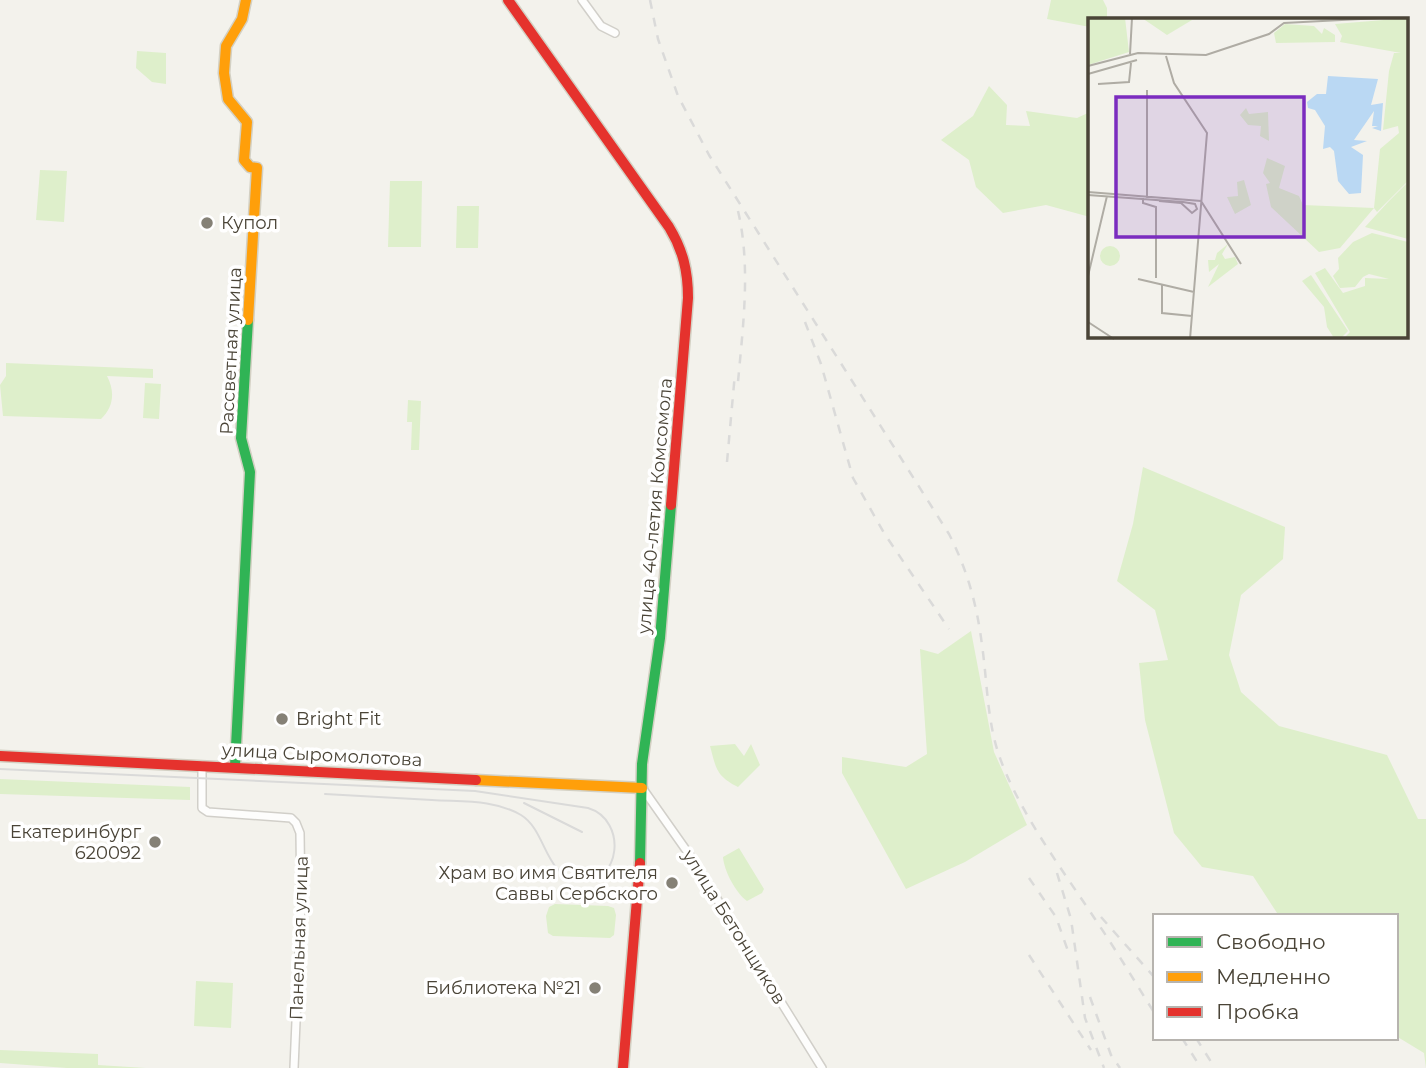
<svg xmlns="http://www.w3.org/2000/svg" width="1426" height="1068" font-family="Montserrat,sans-serif">
  <style>
    .green { fill: #deefcb }
    .lines { fill: none; stroke-linecap: round; stroke-linejoin: round }
    .street-casing { stroke: #d1cfc9; stroke-width: 10 }
    .fast-casing { stroke: #d3d0c3; stroke-width: 13 }
    .slow-casing { stroke: #d3d0c3; stroke-width: 13 }
    .jam-casing { stroke: #d3d0c3; stroke-width: 13 }
    .street { stroke: #fdfdfc; stroke-width: 7 }
    .fast { stroke: #30b455; stroke-width: 10 }
    .slow { stroke: #ff9f0a; stroke-width: 10 }
    .jam { stroke: #e5322d; stroke-width: 10 }
    .tram { stroke: #dadad9; stroke-width: 2 }
    .rail { stroke: #dadad9; stroke-width: 2.5; stroke-dasharray: 9 9; stroke-linecap: butt }
    .poi-dot { fill: #858176; stroke: #fff; stroke-width: 2.5 }
    .labels { text-anchor: middle; dominant-baseline: central; stroke-width: 7; stroke-linejoin: round; paint-order: stroke }
    .poi-label { font-size: 18px; fill: #4a4437; stroke: #fff; text-anchor: end }
    .street-label { font-size: 18px; fill: #4a4437; stroke: #fff }
    .inset-road { fill: none; stroke: #afaca4; stroke-width: 2 }
    .view { fill: #7b2cbf; fill-opacity: 0.15; stroke: #7b2cbf; stroke-width: 3.5 }
    .inset-edge { fill: none; stroke: #4a4437; stroke-width: 3.5 }
  </style>
  <rect width="100%" height="100%" fill="#f3f2ec"/>
  <path class="green" d="M 1051,0 L 1103,0 L 1107,8 L 1107,19 L 1090,19 L 1090,27 L 1047,19 Z
    M 137,51 L 166,53 L 166,84 L 152,82 L 136,68 Z
    M 989,86 L 1007,105 L 1006,125 L 1030,126 L 1026,111 L 1077,118 L 1090,112 L 1090,217 L 1046,205 L 1003,213 L 976,187 L 969,160 L 941,140 L 973,116 Z
    M 40,170 L 67,171 L 64,222 L 36,220 Z
    M 390,181 L 422,181 L 421,247 L 388,247 Z
    M 457,206 L 479,206 L 478,248 L 456,248 Z
    M 6,363 L 153,369 L 153,378 L 107,376 C 115,391 114,407 101,419 L 3,416 L 0,385 L 6,376 Z
    M 145,383 L 161,384 L 159,419 L 143,418 Z
    M 408,400 L 421,401 L 419,450 L 411,450 L 412,422 L 407,422 Z
    M 1143,467 L 1285,527 L 1283,559 L 1241,595 L 1229,655 L 1241,692 L 1279,726 L 1387,755 L 1418,819 L 1426,819 L 1426,1068 L 1424,1053 L 1396,1036 L 1396,916 L 1279,916 L 1253,876 L 1202,867 L 1174,833 L 1145,720 L 1139,663 L 1168,660 L 1155,610 L 1117,581 L 1133,524 Z
    M 971,631 L 994,752 L 1027,825 L 965,862 L 906,889 L 842,773 L 842,757 L 906,767 L 927,754 L 920,649 L 938,654 Z
    M 735,744 L 744,756 L 751,744 L 760,765 L 738,787 C 716,776 716,768 710,746 Z
    M 0,779 L 190,787 L 190,800 L 0,794 Z
    M 739,848 L 764,889 L 762,893 L 747,901 C 736,893 724,871 723,857 Z
    M 555,904 L 608,906 L 614,908 L 616,915 L 614,935 L 610,938 L 553,936 L 548,933 L 546,916 L 549,907 Z
    M 196,981 L 233,983 L 231,1028 L 194,1026 Z
    M 0,1050 L 98,1054 L 98,1065 L 146,1068 L 67,1068 L 0,1063 Z"/>
  <g class="lines">
    <g class="street-casing">
      <path id="street" d="M 582,0 L 601,26 L 615,33
        M 202,765 L 202,808 L 208,812 L 291,818 L 296,823 L 300,833 L 301,905 L 294,1068
        M 643,789 L 691,857 L 822,1068"/>
    </g>
    <g class="fast-casing">
      <path id="fast" d="M 235,766 L 250,472 L 241,438 L 248,320
        M 640,863 L 642,764 L 660,638 L 671,505"/>
    </g>
    <g class="slow-casing">
      <path id="slow" d="M 246,0 L 242,19 L 226,46 L 224,73 L 228,99 L 247,122 L 244,160 L 250,167 L 257,168 L 248,320
        M 476,780 L 642,788"/>
    </g>
    <g class="jam-casing">
      <path id="jam" d="M 508,0 L 669,227 C 683,250 688,271 688,298 L 671,505
        M 0,756 L 476,780
        M 623,1068 L 640,863"/>
    </g>
    <use href="#street" class="street"/>
    <use href="#fast" class="fast"/>
    <use href="#slow" class="slow"/>
    <use href="#jam" class="jam"/>
    <path class="tram" d="M 0,769 L 475,791 L 588,808 C 628,820 621,886 579,880 C 544,876 547,831 521,815 C 493,799 463,802 432,800 C 397,798 361,796 325,794
      M 524,803 L 582,832"/>
    <path class="rail" d="M 650,0 L 658,39 L 678,96 L 709,155 L 949,534 C 967,569 977,605 982,645 C 987,680 987,715 997,749 C 1015,807 1062,869 1095,919 C 1116,950 1135,982 1155,1014
      M 738,211 C 751,266 743,326 738,382
      M 805,322 L 821,364 L 853,478 L 884,533 L 949,629
      M 727,462 L 735,373
      M 1057,873 L 1071,919 L 1085,1018 L 1104,1068
      M 1029,878 L 1056,917 L 1069,954
      M 1101,917 L 1155,978
      M 1029,955 L 1091,1050
      M 1090,997 L 1111,1055 L 1120,1068
      M 1182,1038 L 1201,1068
      M 1196,1038 L 1215,1068"/>
  </g>
  <g class="poi-dot">
    <circle cx="207" cy="223" r="7"/>
    <circle cx="282" cy="719" r="7"/>
    <circle cx="155" cy="842" r="7"/>
    <circle cx="672" cy="883" r="7"/>
    <circle cx="595" cy="988" r="7"/>
  </g>
  <g class="labels">
    <g class="poi-label">
      <text x="221" y="223" text-anchor="start">Купол</text>
      <text x="296" y="719" text-anchor="start">Bright Fit</text>
      <text x="141" y="832">Екатеринбург<tspan x="141" dy="21">620092</tspan></text>
      <text x="658" y="873">Храм во имя Святителя<tspan x="658" dy="21">Саввы Сербского</tspan></text>
      <text x="581" y="988">Библиотека №21</text>
    </g>
    <g class="street-label">
      <text transform="translate(231 351) rotate(-87)">Рассветная улица</text>
      <text transform="translate(655 506) rotate(-85)">улица 40-летия Комсомола</text>
      <text transform="translate(322 755) rotate(3)">улица Сыромолотова</text>
      <text transform="translate(734 927) rotate(58)">улица Бетонщиков</text>
      <text transform="translate(299 938) rotate(-88)">Панельная улица</text>
    </g>
  </g>
  <g transform="translate(1088 18)">
    <rect width="320" height="320" fill="#f3f2ec"/>
    <path d="M 0,0 L 37,0 L 41,34 L 0,47 ZM 54,0 L 81,0 L 104,2 L 79,17 ZM 320,0 L 320,163 L 289,194 L 286,190 L 252,230 L 231,234 L 183,189 L 178,166 L 182,165 L 175,155 L 179,140 L 197,148 L 191,170 L 211,178 L 215,187 L 286,190 L 292,131 L 311,115 L 310,108 L 295,112 L 301,53 L 306,35 L 313,35 L 252,24 L 254,18 L 247,6 ZM 197,6 L 226,8 L 234,16 L 236,10 L 247,17 L 247,24 L 188,25 L 186,15 ZM 158,90 L 161,96 L 180,94 L 181,123 L 172,118 L 173,108 L 160,107 L 152,97 ZM 156,162 L 163,187 L 147,196 L 139,179 L 150,178 L 149,164 ZM 320,164 L 320,221 L 277,209 L 301,183 ZM 284,215 L 320,224 L 320,320 L 256,320 L 262,314 L 227,255 L 237,250 L 255,275 L 277,268 L 277,260 L 301,261 L 281,256 L 275,259 L 267,269 L 252,270 L 245,258 L 251,251 L 250,240 L 265,224 ZM 140,226 L 134,236 L 137,241 L 147,239 L 150,246 L 120,269 L 131,246 L 121,254 L 120,242 L 127,242 L 129,235 ZM12 238a10 10 0 1 1 20 0a10 10 0 1 1-20 0ZM 223,257 L 260,313 L 253,320 L 246,320 L 239,309 L 236,289 L 214,263 Z" fill="#deefcb"/>
    <path d="M 240,58 L 290,61 L 283,87 L 295,85 L 293,113 L 284,110 L 290,108 L 284,108 L 286,93 L 266,122 L 279,123 L 263,129 L 275,137 L 273,175 L 261,176 L 250,163 L 246,133 L 242,129 L 235,131 L 237,108 L 227,92 L 220,90 L 219,84 L 229,76 L 238,76 Z" fill="#bad8f3"/>
    <path class="inset-road" d="M 42,36 L 44,0M 78,38 L 86,65 L 119,115 L 102,321M 0,48 L 50,35 L 118,37 L 181,16 L 196,5 L 292,0M 0,56 L 49,42M 10,66 L 41,64 L 43,45M 59,72 L 59,180M 0,174 L 113,183 L 153,246M 0,177 L 95,184 L 107,186 L 109,191 L 104,195 L 93,185 L 71,183M 55,180 L 55,185 L 68,189 L 68,260M 0,258 L 19,178M 50,261 L 106,274M 74,266 L 74,295 L 104,298M 0,304 L 26,321"/>
    <path class="view" d="M 28,79 L 216,79 L 216,219 L 28,219 Z"/>
    <rect width="320" height="320" class="inset-edge"/>
  </g>
  <rect x="1153" y="914" width="245" height="126" fill="#ffffff" stroke="#b7b4af" stroke-width="2"/>
  <rect x="1167" y="937" width="35" height="10" fill="#30b455" stroke="#b7b4af" stroke-width="2"/>
  <text x="1216" y="949" font-size="21" fill="#4a4437">Свободно</text>
  <rect x="1167" y="972" width="35" height="10" fill="#ff9f0a" stroke="#b7b4af" stroke-width="2"/>
  <text x="1216" y="984" font-size="21" fill="#4a4437">Медленно</text>
  <rect x="1167" y="1007" width="35" height="10" fill="#e5322d" stroke="#b7b4af" stroke-width="2"/>
  <text x="1216" y="1019" font-size="21" fill="#4a4437">Пробка</text>
</svg>
